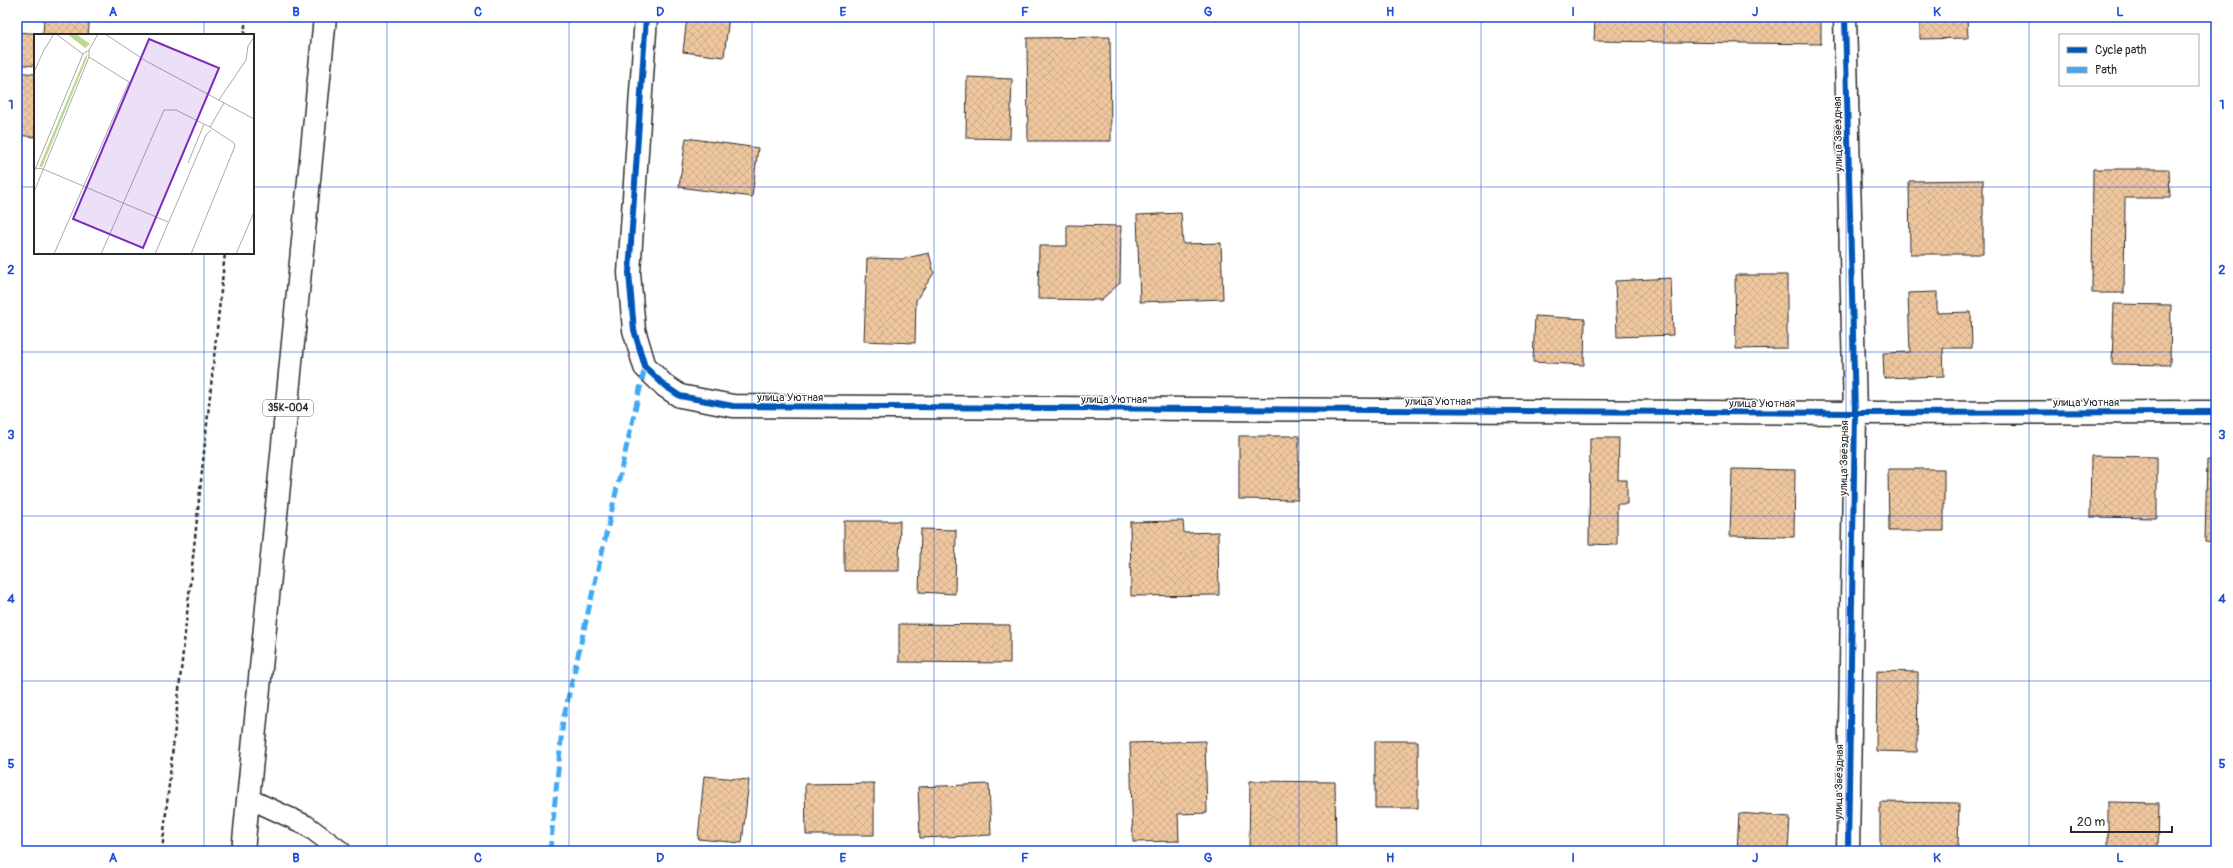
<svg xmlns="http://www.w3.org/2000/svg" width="2233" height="868" font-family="Pangolin,sans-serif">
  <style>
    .building { fill: url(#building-cross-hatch); stroke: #2b2b2b }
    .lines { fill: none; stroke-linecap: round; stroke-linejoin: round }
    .service-casing { stroke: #2b2b2b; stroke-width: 22 }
    .minor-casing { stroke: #2b2b2b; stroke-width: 25 }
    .primary-casing { stroke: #2b2b2b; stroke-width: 25 }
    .path { stroke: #2b2b2b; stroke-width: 2.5; stroke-dasharray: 4 3; stroke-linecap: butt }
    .service { stroke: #fff; stroke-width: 19 }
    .minor { stroke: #fff; stroke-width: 22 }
    .primary { stroke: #fff; stroke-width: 22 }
    .quiet { stroke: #3fa9f5; stroke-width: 5; stroke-dasharray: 10 5; stroke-linecap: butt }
    .cycleway-casing { stroke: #fff; stroke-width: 8 }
    .cycleway { stroke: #0057b8; stroke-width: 6 }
    .grid { fill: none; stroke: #1d4ed8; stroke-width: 1; stroke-opacity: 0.55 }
    .labels { text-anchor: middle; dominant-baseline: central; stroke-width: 3; stroke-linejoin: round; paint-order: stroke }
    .shield { fill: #fff; stroke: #6b6b6b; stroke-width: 1 }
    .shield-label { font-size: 10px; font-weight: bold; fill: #2b2b2b }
    .street-label { font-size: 11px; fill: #2b2b2b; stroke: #fff }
    .inset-road { fill: none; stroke: #aaa; stroke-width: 1 }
    .view { fill: #7b2cbf; fill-opacity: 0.15; stroke: #7b2cbf; stroke-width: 2 }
    .inset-edge { fill: none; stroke: #2b2b2b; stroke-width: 2 }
    .neatline { fill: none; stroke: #1d4ed8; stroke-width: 1.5 }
    .grid-label { font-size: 13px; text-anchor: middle; font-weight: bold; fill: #1d4ed8 }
  </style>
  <defs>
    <pattern id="building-cross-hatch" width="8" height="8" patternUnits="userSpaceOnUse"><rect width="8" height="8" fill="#efc79f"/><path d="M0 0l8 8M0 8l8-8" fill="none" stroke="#cdab89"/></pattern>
  </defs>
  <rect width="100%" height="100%" fill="#fff"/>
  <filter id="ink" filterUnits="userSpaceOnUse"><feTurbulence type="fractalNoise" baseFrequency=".025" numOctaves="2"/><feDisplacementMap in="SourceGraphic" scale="8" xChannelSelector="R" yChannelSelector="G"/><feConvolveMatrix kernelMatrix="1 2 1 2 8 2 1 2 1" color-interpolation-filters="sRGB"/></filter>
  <g filter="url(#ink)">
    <path class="building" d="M 44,17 L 90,17 L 88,35 L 35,35 L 35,66 L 17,64 L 17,32 L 43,34 Z
      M 687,17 L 729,17 L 724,57 L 683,52 Z
      M 1595,17 L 1821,17 L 1821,44 L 1594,41 Z
      M 1920,17 L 1967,17 L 1968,38 L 1920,39 Z
      M 1110,37 L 1111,141 L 1028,141 L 1027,38 Z
      M 17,72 L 35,74 L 35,137 L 17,135 Z
      M 967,77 L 1012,79 L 1010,139 L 966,138 Z
      M 686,138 L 758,148 L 752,197 L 679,187 Z
      M 2093,169 L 2169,169 L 2170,198 L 2125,198 L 2124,293 L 2092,293 Z
      M 1983,180 L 1983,254 L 1910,254 L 1909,181 Z
      M 1181,213 L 1183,244 L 1221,243 L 1223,299 L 1140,302 L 1137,215 Z
      M 1067,225 L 1121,226 L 1120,283 L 1101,300 L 1038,299 L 1039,246 L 1067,246 Z
      M 929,253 L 934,273 L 916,300 L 915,343 L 864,341 L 867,258 L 902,259 Z
      M 1735,275 L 1787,275 L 1787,348 L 1736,349 Z
      M 1671,278 L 1673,335 L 1617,337 L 1615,281 Z
      M 1937,292 L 1937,313 L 1971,312 L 1972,348 L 1943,348 L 1944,376 L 1884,378 L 1883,353 L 1910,352 L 1908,293 Z
      M 2114,304 L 2171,305 L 2170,365 L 2112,364 Z
      M 1535,316 L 1585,319 L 1584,365 L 1533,362 Z
      M 1239,436 L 1299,436 L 1298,500 L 1239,499 Z
      M 1590,438 L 1619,438 L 1618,480 L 1627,480 L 1627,504 L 1617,504 L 1617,545 L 1589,544 Z
      M 2091,456 L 2157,457 L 2157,518 L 2090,517 Z
      M 2207,460 L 2216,461 L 2216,543 L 2205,542 Z
      M 1732,469 L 1795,470 L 1794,537 L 1730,536 Z
      M 1888,469 L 1944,469 L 1944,531 L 1889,531 Z
      M 844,521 L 900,521 L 899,571 L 844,571 Z
      M 1183,521 L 1184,533 L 1218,532 L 1219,595 L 1131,596 L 1130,522 Z
      M 921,529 L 956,530 L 955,594 L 919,592 Z
      M 899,624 L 1010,625 L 1010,663 L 899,662 Z
      M 1877,671 L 1918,672 L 1917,752 L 1876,751 Z
      M 1205,741 L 1207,813 L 1178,814 L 1179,841 L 1133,842 L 1130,743 Z
      M 1375,741 L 1418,741 L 1418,808 L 1375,808 Z
      M 704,776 L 749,780 L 742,843 L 698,839 Z
      M 1250,781 L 1335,782 L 1336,851 L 1249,851 Z
      M 874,783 L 874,835 L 806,835 L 805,784 Z
      M 989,784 L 991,835 L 920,838 L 918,787 Z
      M 1880,802 L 1959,803 L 1958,849 L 1939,849 L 1939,851 L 1880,851 Z
      M 2108,802 L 2159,803 L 2158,851 L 2108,851 Z
      M 1739,813 L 1790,817 L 1788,851 L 1737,851 Z"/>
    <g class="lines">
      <g class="service-casing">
        <path id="service" d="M 250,799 L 306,825 L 341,851"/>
      </g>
      <g class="minor-casing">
        <path id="minor" d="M 646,17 L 629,273 L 634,330 L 645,367 L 665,386 L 680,396 L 733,406 L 1855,413 L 2216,412
          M 1845,17 L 1855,413 L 1848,851"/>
      </g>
      <g class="primary-casing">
        <path id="primary" d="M 243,851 L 325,17"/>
      </g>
      <path class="path" d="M 244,35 L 246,17
        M 162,851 L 225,253"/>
      <use href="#service" class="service"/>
      <use href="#minor" class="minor"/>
      <use href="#primary" class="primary"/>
      <path class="quiet" d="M 550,851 L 563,720 L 645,367"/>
      <g class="cycleway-casing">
        <path id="cycleway" d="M 646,17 L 629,273 L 634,330 L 645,367 L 665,386 L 680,396 L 733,406 L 1855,413 L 2216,412
          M 1845,17 L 1855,413 L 1848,851"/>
      </g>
      <use href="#cycleway" class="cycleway"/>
    </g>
  </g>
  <path class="grid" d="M 204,17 L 204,35M 387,17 L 387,851M 569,17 L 569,851M 752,17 L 752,851M 934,17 L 934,851M 1116,17 L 1116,851M 1299,17 L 1299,851M 1481,17 L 1481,851M 1664,17 L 1664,851M 1846,17 L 1846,851M 2029,17 L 2029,851M 17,187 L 35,187M 253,187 L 2216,187M 204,253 L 204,851M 17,352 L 2216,352M 17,516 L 2216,516M 17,681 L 2216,681"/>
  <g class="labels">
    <rect class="shield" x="263" y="400" width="50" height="16" rx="3"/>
    <g class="shield-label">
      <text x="288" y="408">35К-004</text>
    </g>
    <g class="street-label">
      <text transform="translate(1838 134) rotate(-91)">улица Звёздная</text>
      <text x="790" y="397">улица Уютная</text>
      <text x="1114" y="399">улица Уютная</text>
      <text x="1438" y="401">улица Уютная</text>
      <text x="2086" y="402">улица Уютная</text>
      <text x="1762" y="403">улица Уютная</text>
      <text transform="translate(1844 458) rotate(-89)">улица Звёздная</text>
      <text transform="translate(1839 782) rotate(-89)">улица Звёздная</text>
    </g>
  </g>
  <g transform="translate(34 34)">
    <rect width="220" height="220" fill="#fff"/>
    <path d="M 33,0 L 42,0 L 56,10 L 51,14 ZM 53,19 L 53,24 L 8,133 L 5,133 Z" fill="#bad891"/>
    <path class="inset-road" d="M 71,0 L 112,27 L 220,85M 55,16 L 64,0M 0,38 L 10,16 L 20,0M 185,66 L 212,26 L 214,12 L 220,3M 154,129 L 170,90M 0,134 L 9,135 L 134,188M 0,138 L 49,20M 0,158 L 55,23M 20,220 L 95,48 L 55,23 L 55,16 L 49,20 L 22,0M 67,220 L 130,76 L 142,76 L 176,93M 121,220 L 172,101 L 177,96M 157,220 L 201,112 L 200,109 L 176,93 L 190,69M 202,220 L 220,178"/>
    <path class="view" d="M 115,5 L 185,34 L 109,214 L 39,185 Z"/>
    <rect width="220" height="220" class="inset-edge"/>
  </g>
  <rect width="2233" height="868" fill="none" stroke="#fff" stroke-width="44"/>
  <rect x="2059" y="34" width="140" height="52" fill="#ffffff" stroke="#aaaaaa"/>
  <rect x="2067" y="47" width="20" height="6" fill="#0057b8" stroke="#aaaaaa"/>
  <text x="2095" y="54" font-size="12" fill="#2b2b2b">Cycle path</text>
  <rect x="2067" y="67" width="20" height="6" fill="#3fa9f5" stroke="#aaaaaa"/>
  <text x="2095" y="74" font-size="12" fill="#2b2b2b">Path</text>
  <path d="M2071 826v6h101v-6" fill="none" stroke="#2b2b2b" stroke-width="2"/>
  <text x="2077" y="826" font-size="12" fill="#2b2b2b" stroke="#ffffff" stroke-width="3" paint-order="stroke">20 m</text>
  <rect x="22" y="22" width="2189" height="824" class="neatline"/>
  <g class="grid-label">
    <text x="113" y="16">A</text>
    <text x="296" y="16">B</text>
    <text x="478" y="16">C</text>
    <text x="660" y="16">D</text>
    <text x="843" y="16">E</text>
    <text x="1025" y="16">F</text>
    <text x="1208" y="16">G</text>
    <text x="1390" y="16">H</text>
    <text x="1573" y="16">I</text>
    <text x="1755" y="16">J</text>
    <text x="1937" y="16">K</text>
    <text x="2120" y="16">L</text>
    <text x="11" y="109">1</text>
    <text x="2222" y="109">1</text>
    <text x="11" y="274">2</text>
    <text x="2222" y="274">2</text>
    <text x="11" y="439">3</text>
    <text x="2222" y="439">3</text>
    <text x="11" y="603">4</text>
    <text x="2222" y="603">4</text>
    <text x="11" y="768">5</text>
    <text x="2222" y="768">5</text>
    <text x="113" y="862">A</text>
    <text x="296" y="862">B</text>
    <text x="478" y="862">C</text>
    <text x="660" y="862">D</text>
    <text x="843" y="862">E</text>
    <text x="1025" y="862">F</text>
    <text x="1208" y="862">G</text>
    <text x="1390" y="862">H</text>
    <text x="1573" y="862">I</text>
    <text x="1755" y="862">J</text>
    <text x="1937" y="862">K</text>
    <text x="2120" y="862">L</text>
  </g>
</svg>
